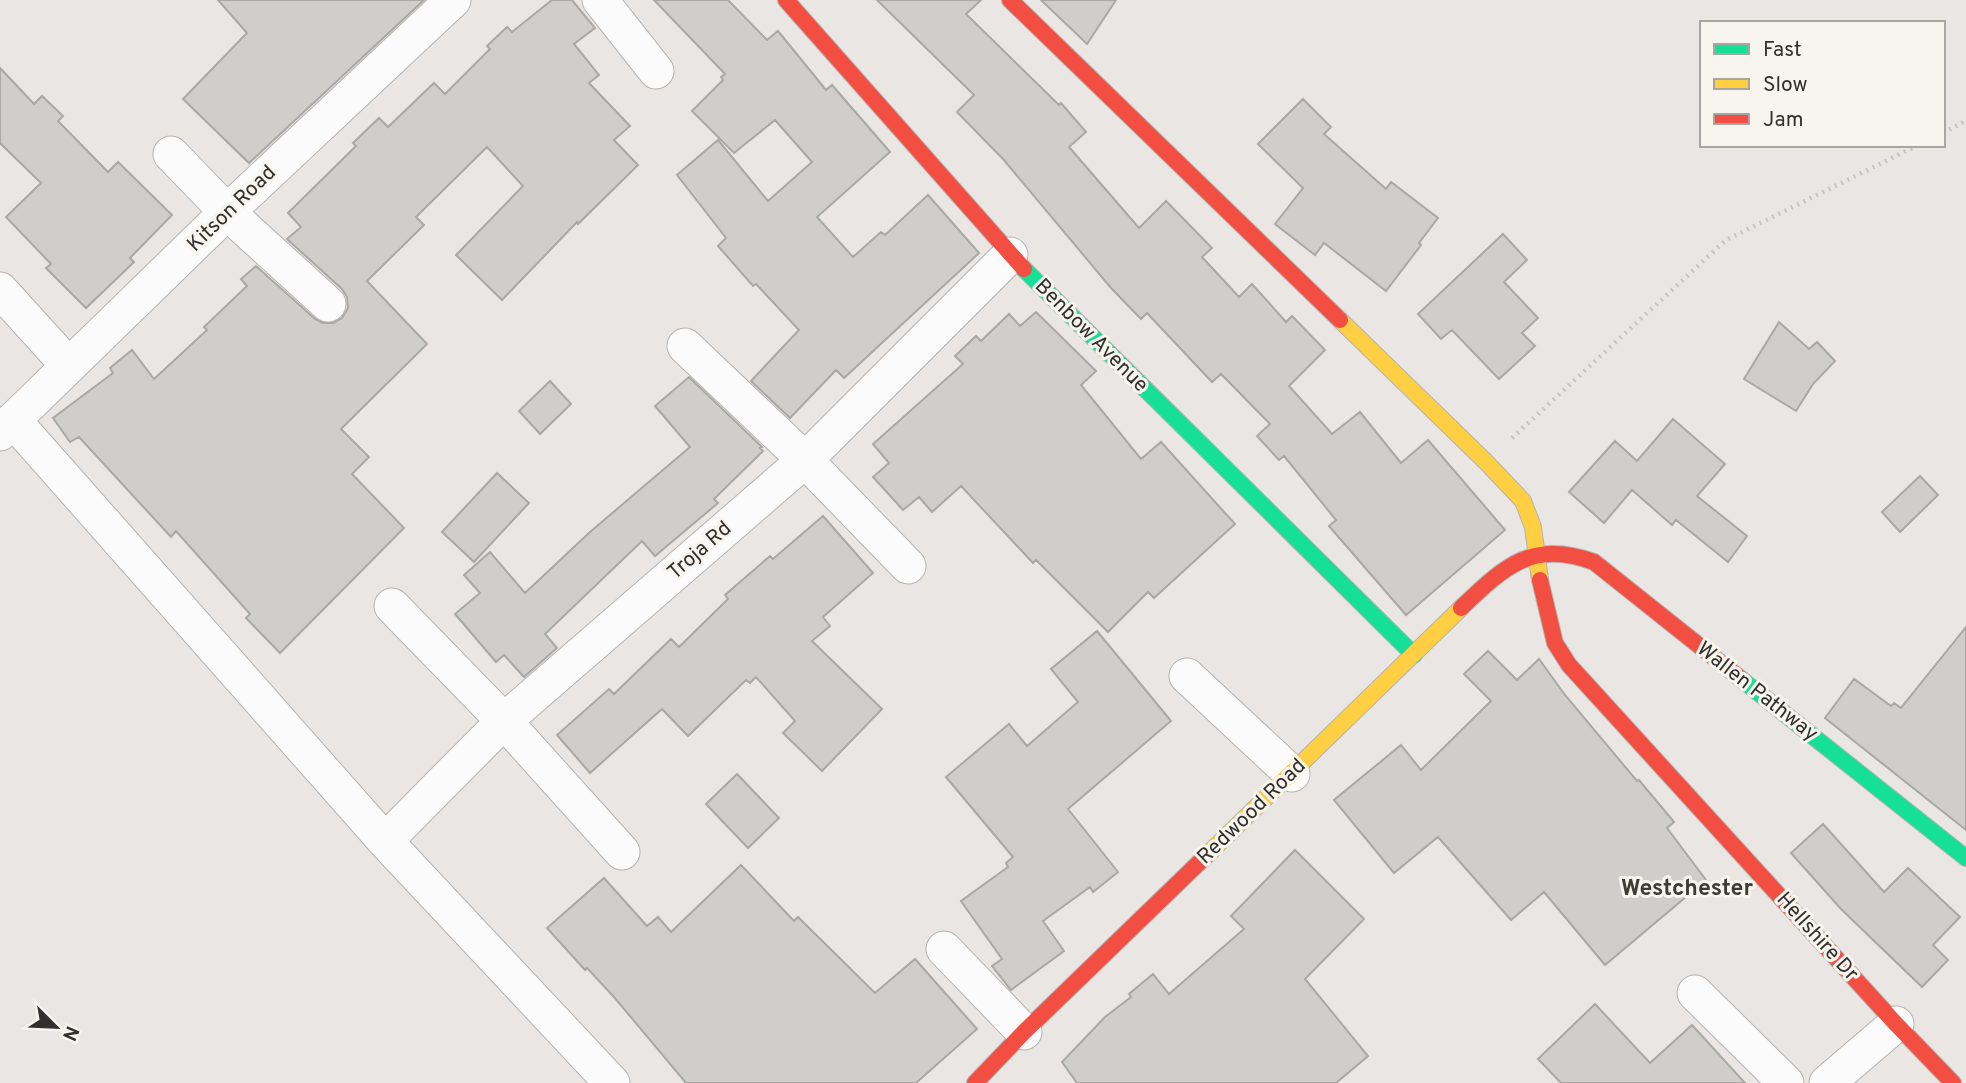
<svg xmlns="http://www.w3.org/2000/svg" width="1966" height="1083" font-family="Overpass,sans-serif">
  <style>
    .building { fill: #cfcecb; stroke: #aaa8a5; stroke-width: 2 }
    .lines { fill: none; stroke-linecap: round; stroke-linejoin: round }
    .street-casing { stroke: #b5b3b1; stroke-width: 37 }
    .fast-casing { stroke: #b5b3b1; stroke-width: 18 }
    .slow-casing { stroke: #b5b3b1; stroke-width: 18 }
    .jam-casing { stroke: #b5b3b1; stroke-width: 18 }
    .path { stroke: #c6c6c5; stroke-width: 4.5; stroke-dasharray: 2 5; stroke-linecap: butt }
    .street { stroke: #fcfbfb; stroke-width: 35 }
    .fast { stroke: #16e098; stroke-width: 16 }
    .slow { stroke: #ffcf43; stroke-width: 16 }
    .jam { stroke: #f24e42; stroke-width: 16 }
    .labels { text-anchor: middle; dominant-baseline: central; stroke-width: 6; stroke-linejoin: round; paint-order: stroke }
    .street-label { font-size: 21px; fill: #31302e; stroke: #f8f4ee }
    .neighbourhood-label { font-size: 23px; font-weight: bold; fill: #3f3c37; stroke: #f8f4ee }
  </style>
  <rect width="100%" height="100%" fill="#e9e6e3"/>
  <path class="building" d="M 218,0 L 424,0 L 249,163 L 183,99 L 247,33 Z
    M 552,0 L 572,0 L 595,28 L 574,44 L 599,75 L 589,83 L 630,126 L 614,140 L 638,165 L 578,224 L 577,222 L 502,300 L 456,255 L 523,186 L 487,147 L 416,217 L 424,225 L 367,281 L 427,344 L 341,429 L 369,457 L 352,474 L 404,528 L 280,653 L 246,618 L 250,614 L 176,531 L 171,537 L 79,437 L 70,442 L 53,418 L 113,373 L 110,368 L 132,350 L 154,379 L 207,330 L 204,327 L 247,286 L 241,279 L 256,266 L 315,319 L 323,323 L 333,323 L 342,318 L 348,308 L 347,297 L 342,289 L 287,239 L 301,227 L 288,213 L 356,146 L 353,143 L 379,118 L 388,127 L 434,83 L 445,94 L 490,49 L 487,46 L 507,27 L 512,32 Z
    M 654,0 L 728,0 L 767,40 L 778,31 L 826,90 L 832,85 L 890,152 L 817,217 L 853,257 L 881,232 L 885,235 L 928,195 L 979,253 L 844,378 L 836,370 L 790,418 L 751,381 L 799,330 L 756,284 L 753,286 L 718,246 L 726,238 L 677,175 L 718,140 L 768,201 L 812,162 L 775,120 L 734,153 L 692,111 L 723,80 L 721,77 L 725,74 Z
    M 877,0 L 981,0 L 966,14 L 1059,105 L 1061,103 L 1086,132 L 1069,147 L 1139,228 L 1166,201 L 1212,248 L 1202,257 L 1239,297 L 1252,284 L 1286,322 L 1292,316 L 1325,350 L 1289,386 L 1332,434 L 1360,412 L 1401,463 L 1428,440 L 1505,530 L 1406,615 L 1329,526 L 1336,520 L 1284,456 L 1279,460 L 1257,436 L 1270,424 L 1221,374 L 1212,382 L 1147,313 L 1141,319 L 1111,288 L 1003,159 L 957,112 L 974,95 Z
    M 1041,0 L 1116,0 L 1087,44 Z
    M 0,68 L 34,104 L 42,96 L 63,116 L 58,121 L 108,172 L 118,162 L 172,215 L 130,258 L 134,262 L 86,308 L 46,268 L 51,264 L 6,217 L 41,183 L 0,143 Z
    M 1303,99 L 1331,127 L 1324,134 L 1386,189 L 1391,182 L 1438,218 L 1419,243 L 1421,245 L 1386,291 L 1324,243 L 1315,255 L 1275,224 L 1303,188 L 1258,144 Z
    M 1503,234 L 1527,260 L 1504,282 L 1538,318 L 1522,333 L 1535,346 L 1499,379 L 1452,330 L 1441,339 L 1418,314 Z
    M 1036,312 L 1096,371 L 1081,385 L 1141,459 L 1161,442 L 1235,524 L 1154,598 L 1148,592 L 1108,632 L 1036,560 L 1033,563 L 961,486 L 932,512 L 919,497 L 903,510 L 873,477 L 889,463 L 873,444 L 963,364 L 955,356 L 976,336 L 981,341 L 1009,314 L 1020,326 Z
    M 1779,322 L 1809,349 L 1817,342 L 1835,361 L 1813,384 L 1796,411 L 1744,379 Z
    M 689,377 L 762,447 L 760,448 L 763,451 L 714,499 L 718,503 L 655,556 L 642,541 L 545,634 L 557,648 L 524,677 L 504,655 L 496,662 L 455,614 L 480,593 L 464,575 L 490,552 L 525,593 L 590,532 L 690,447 L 655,406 Z
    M 550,381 L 571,404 L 540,434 L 519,411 Z
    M 1673,419 L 1725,464 L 1697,496 L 1747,536 L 1728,562 L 1676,520 L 1672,525 L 1632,490 L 1604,523 L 1569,492 L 1615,441 L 1637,461 Z
    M 497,473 L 529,503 L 474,562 L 442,532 Z
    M 1920,476 L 1938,495 L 1900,532 L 1882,512 Z
    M 823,516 L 873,573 L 823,617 L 830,626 L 812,641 L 882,709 L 822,771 L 783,733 L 795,721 L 756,677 L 750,683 L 746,680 L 688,736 L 662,709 L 590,773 L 557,735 L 609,689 L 614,694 L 671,639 L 679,647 L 728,599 L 725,595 L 770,556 L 773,559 Z
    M 1966,627 L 1966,830 L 1825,718 L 1854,679 L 1891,706 L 1894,703 L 1901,708 Z
    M 1097,631 L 1171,721 L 1068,809 L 1118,872 L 1093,892 L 1090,887 L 1043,921 L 1064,951 L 1011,990 L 992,966 L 1002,959 L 961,901 L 1008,867 L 1006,863 L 1013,857 L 946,777 L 1009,724 L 1027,746 L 1078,702 L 1051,669 Z
    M 1488,651 L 1517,680 L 1539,659 L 1565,695 L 1637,781 L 1639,780 L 1674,822 L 1667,828 L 1706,880 L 1605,965 L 1544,892 L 1511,920 L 1438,837 L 1394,873 L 1334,800 L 1401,745 L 1421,770 L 1491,701 L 1464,674 Z
    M 737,774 L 779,818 L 748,848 L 706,804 Z
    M 1823,824 L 1884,892 L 1908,868 L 1960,917 L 1933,945 L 1948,960 L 1922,987 L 1841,909 L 1791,853 Z
    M 1295,850 L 1364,919 L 1305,979 L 1368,1056 L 1336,1083 L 1077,1083 L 1062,1062 L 1105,1017 L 1131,997 L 1129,994 L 1153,974 L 1169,994 L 1244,929 L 1231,916 Z
    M 741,865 L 794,921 L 798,917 L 875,993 L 915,959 L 977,1029 L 916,1083 L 686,1083 L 614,997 L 587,968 L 585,970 L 547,928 L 604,878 L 647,926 L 658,917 L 671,932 Z
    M 1595,1004 L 1650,1063 L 1692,1025 L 1745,1083 L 1561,1083 L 1538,1059 Z"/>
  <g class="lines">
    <g class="street-casing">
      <path id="street" d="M 600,0 L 656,71
        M 171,154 L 227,212 L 328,304
        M 0,290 L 69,366
        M 685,346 L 805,460 L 908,566
        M 13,420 L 385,841 L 612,1083
        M 0,433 L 227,212 L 453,0
        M 392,606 L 504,721 L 622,852
        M 1187,676 L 1292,774
        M 385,841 L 504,721 L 805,460 L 1010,255
        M 944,949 L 1024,1032
        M 1695,993 L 1786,1083
        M 1827,1083 L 1896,1024"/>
    </g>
    <g class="fast-casing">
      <path id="fast" d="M 1024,269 L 1414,655
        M 1741,679 L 1966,858"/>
    </g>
    <g class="slow-casing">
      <path id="slow" d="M 1340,320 L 1486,462 L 1523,501 L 1533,527 L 1540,580
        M 1208,854 L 1461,608"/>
    </g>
    <g class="jam-casing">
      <path id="jam" d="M 786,0 L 1024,269
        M 1010,0 L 1340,320
        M 1540,580 L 1555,643 L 1569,665 L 1896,1024 L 1953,1083
        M 1461,608 C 1504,567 1532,539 1594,562 L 1741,679
        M 975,1083 L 1024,1032 L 1208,854"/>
    </g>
    <path class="path" d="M 1943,133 L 1966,121
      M 1512,438 L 1726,240 L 1918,145"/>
    <use href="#street" class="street"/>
    <use href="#fast" class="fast"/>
    <use href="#slow" class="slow"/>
    <use href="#jam" class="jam"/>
  </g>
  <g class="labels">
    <g class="street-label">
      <text transform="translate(232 209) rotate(-44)">Kitson Road</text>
      <text transform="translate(1091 336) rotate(45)">Benbow Avenue</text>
      <text transform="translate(700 551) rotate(-41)">Troja Rd</text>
      <text transform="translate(1757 692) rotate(38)">Wallen Pathway</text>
      <text transform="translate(1252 812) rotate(-44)">Redwood Road</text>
      <text transform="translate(1817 937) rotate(48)">Hellshire Dr</text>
    </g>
    <g class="neighbourhood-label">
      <text x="1687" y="889">Westchester</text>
    </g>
  </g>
  <rect x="1700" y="21" width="245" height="126" fill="#f8f4ee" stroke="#a8a6a1" stroke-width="2"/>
  <rect x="1714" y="44" width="35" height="10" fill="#16e098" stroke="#a8a6a1" stroke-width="2"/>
  <text x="1763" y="56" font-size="21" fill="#31302e">Fast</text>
  <rect x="1714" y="79" width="35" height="10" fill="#ffcf43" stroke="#a8a6a1" stroke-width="2"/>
  <text x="1763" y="91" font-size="21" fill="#31302e">Slow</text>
  <rect x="1714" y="114" width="35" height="10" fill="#f24e42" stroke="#a8a6a1" stroke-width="2"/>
  <text x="1763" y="126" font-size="21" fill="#31302e">Jam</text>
  <g transform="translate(56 1027) rotate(114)" stroke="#f8f4ee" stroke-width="5" paint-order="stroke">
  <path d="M0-5L12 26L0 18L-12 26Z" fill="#31302e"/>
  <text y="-10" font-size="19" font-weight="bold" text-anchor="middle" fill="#31302e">N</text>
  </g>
</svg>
